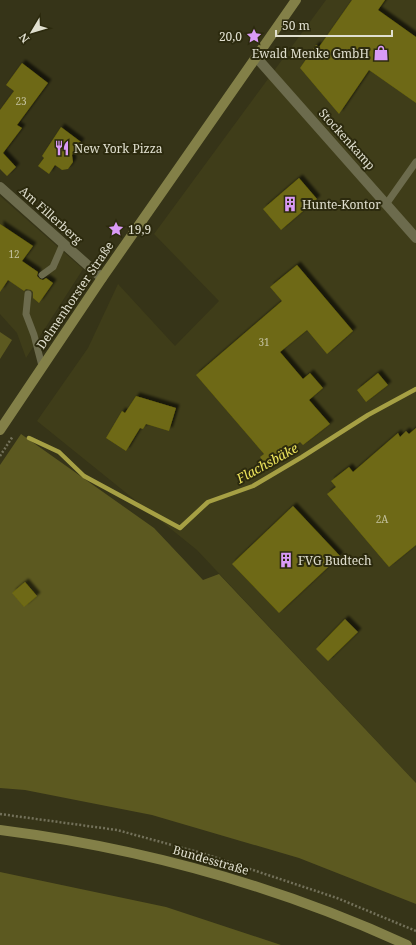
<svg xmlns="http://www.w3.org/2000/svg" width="416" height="945" font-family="'Noto Serif',serif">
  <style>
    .built { fill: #3f3d19 }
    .green { fill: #5c5920 }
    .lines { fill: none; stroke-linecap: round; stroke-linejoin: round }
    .stream { stroke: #a6a044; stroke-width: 4.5 }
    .building { fill: #6e6912; filter: url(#shadow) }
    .path { stroke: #73715a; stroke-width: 2.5; stroke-dasharray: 2 2; stroke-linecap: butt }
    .service { stroke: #6c6b4d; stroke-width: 7 }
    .minor { stroke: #6c6b4d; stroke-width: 10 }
    .secondary { stroke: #838048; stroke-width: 10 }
    .labels { text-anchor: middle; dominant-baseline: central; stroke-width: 4; stroke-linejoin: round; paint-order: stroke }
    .number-label { font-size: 10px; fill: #c4c2a0 }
    .poi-label { font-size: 12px; fill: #e0dfcf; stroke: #2c2a0e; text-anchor: start }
    .street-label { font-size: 12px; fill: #e0dfcf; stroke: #2c2a0e }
    .water-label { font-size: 13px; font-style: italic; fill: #efe65c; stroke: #2c2a0e }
  </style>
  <defs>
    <filter id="shadow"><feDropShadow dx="3.5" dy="-3.5" stdDeviation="1" flood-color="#0009"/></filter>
  </defs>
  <rect width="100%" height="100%" fill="#363418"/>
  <path class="built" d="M 326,0 L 416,0 L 416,783 L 197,550 L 37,421 L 88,348 L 118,284 L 175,346 L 219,301 L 154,234 Z
    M 0,196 L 83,269 L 26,358 L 17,333 L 0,314 Z"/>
  <path class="green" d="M 0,332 L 12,340 L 0,359 Z
    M 21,434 L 154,528 L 203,580 L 219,574 L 416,783 L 416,904 L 299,858 L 152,815 L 25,790 L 0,788 L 0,465 Z
    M 0,872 L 166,907 L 281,945 L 0,945 Z"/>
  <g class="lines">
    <path class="stream" d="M 29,438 L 59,452 L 84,476 L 180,528 L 208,502 L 253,486 L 302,457 L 368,415 L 416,389"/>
  </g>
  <path class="building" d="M 352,0 L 385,0 L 378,10 L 416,37 L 416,103 L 369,70 L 339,114 L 300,68 L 316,45 L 319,47 Z
    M 22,63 L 48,83 L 17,125 L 22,128 L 3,153 L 16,167 L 7,176 L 0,169 L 0,110 L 14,91 L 6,85 Z
    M 61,127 L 81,142 L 72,155 L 73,162 L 68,169 L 62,170 L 55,165 L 49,174 L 38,166 L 44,158 L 42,156 Z
    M 299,178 L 317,199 L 281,230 L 263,209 Z
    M 0,224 L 33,246 L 22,261 L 38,272 L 37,276 L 40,279 L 43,280 L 46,278 L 53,283 L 39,303 L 33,298 L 33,292 L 31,290 L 26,289 L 24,291 L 8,280 L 0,292 Z
    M 297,265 L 353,331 L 327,354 L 307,330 L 280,352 L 303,379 L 310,373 L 323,388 L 309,400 L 330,424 L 303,445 L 300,442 L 267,467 L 260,457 L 264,454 L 196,375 L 282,301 L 270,287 Z
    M 378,373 L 388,385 L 366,402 L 357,390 Z
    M 136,396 L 176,408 L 169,431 L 146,424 L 143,429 L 140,428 L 126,451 L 106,438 L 122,411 L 125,413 Z
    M 416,428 L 416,545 L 389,567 L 327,494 L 336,487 L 331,481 L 349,467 L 353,472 L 398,433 L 400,437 L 406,431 L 409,434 Z
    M 293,506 L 340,556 L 279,613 L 232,564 Z
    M 25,582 L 37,596 L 24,607 L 12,593 Z
    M 345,619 L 358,632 L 328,661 L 316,649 Z"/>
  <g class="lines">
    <path class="path" d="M 0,456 L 13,436
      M 0,814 L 117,830 L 205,854 L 337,898 L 416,931"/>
    <path class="service" d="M 387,203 L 416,162
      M 42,275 L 53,267 L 63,244
      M 28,294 L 26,314 L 34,335 L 42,366"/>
    <path class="minor" d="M 257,58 L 416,238
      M 0,187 L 102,278"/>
    <path class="secondary" d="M 0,430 L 102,278 L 296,0
      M 0,830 C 141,848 278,886 407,945"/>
  </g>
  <defs>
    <g id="sight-bare" transform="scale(1.2)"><path d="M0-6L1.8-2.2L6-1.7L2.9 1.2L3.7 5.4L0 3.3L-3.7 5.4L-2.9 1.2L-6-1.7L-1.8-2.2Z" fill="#da9af6" stroke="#2c2a0e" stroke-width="2.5" paint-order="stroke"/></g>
    <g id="shop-bare" transform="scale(1.2)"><path d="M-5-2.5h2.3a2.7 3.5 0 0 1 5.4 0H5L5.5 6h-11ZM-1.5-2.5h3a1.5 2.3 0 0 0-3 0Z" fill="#da9af6" stroke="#2c2a0e" stroke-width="2.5" paint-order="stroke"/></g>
    <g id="restaurant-bare" transform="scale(1.2)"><path d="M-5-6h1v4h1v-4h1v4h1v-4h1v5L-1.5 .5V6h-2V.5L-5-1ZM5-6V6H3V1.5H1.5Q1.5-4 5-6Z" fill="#da9af6" stroke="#2c2a0e" stroke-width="2.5" paint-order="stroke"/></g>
    <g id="building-bare" transform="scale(1.2)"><path d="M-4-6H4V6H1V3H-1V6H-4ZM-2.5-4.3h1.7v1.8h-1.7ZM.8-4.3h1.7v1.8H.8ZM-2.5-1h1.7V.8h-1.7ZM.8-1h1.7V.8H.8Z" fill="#da9af6" stroke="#2c2a0e" stroke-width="2.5" paint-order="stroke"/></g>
  </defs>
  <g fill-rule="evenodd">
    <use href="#sight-bare" x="254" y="36"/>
    <use href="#shop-bare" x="381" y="53"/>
    <use href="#restaurant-bare" x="62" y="148"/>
    <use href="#building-bare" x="290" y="204"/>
    <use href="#sight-bare" x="116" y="229"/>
    <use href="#building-bare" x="286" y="560"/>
  </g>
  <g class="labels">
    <g class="number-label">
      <text x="21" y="101">23</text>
      <text x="14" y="254">12</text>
      <text x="264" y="342">31</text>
      <text x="382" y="519">2A</text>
    </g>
    <g class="poi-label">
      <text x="242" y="36" text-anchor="end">20,0</text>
      <text x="369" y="53" text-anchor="end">Ewald Menke GmbH</text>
      <text x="74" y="148">New York Pizza</text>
      <text x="302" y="204">Hunte-Kontor</text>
      <text x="128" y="229">19,9</text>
      <text x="298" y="560">FVG Budtech</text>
    </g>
    <g class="street-label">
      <text transform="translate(347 139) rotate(48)">Stockenkamp</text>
      <text transform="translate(51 215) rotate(42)">Am Fillerberg</text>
      <text transform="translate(75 295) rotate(-56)">Delmenhorster Straße</text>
      <text transform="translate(211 860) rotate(16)">Bundesstraße</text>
    </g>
    <g class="water-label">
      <text transform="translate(267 463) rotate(-29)">Flachsbäke</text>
    </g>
  </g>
  <g transform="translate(32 32) rotate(232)" stroke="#2c2a0e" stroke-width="3" paint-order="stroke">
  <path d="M0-3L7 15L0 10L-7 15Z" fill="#e0dfcf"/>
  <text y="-6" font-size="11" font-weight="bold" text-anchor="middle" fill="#e0dfcf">N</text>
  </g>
  <path d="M276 30v6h116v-6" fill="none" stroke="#e0dfcf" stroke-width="2"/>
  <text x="282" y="30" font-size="12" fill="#e0dfcf" stroke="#2c2a0e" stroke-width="3" paint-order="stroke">50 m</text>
</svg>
